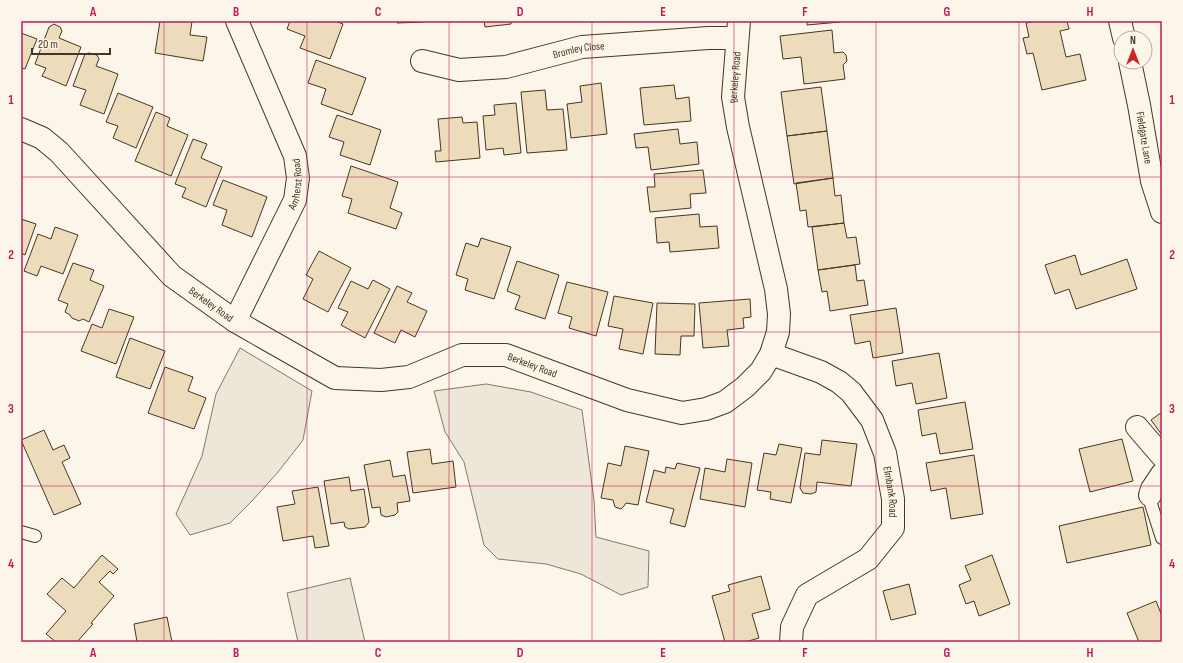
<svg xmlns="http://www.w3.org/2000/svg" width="1183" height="663" font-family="'Sofia Sans Condensed',sans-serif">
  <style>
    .green { fill: #ede6d9; stroke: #887966 }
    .building { fill: #ecdcbc; stroke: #4a3520 }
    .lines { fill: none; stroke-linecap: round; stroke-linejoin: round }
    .lane-casing { stroke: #4a3520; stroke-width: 14 }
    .street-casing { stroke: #4a3520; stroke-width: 24 }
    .primary-casing { stroke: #4a3520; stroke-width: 24 }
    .lane { stroke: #fbf6e9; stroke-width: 12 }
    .street { stroke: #fbf6e9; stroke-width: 22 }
    .primary { stroke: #fbf6e9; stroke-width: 22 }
    .grid { fill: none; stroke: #c2185b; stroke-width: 1; stroke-opacity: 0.55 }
    .labels { text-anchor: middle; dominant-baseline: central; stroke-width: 3; stroke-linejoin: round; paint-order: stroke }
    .street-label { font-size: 11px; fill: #4a3520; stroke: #fbf6e9 }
    .neatline { fill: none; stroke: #c2185b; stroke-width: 1.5 }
    .grid-label { font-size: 13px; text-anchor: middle; font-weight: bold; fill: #c2185b }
  </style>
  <rect width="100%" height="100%" fill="#fbf6e9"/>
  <path class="green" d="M 240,348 L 312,391 L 303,440 L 278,472 L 252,501 L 230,523 L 190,535 L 176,514 L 202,456 L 216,394 Z
    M 486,384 L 531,392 L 582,410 L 594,500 L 596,537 L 649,551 L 648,587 L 621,595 L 581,574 L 546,564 L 498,559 L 484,545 L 464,462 L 445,432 L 434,391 Z
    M 350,578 L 365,642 L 298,642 L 287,593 Z"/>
  <path class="building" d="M 160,21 L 192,21 L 190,35 L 207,37 L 203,61 L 155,53 Z
    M 290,21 L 335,21 L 343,24 L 330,59 L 300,48 L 305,36 L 287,29 Z
    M 397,21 L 423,21 L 423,22 L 397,23 Z
    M 484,21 L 511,21 L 511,24 L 485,27 Z
    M 807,21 L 840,21 L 840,22 L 807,25 Z
    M 1037,21 L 1067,21 L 1069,29 L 1060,31 L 1066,57 L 1080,54 L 1086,80 L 1042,90 L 1033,53 L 1027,54 L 1023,38 L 1029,37 L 1026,23 Z
    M 54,24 L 60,27 L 62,31 L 59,38 L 81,47 L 66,86 L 42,76 L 46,68 L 35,64 L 49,27 Z
    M 832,30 L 834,53 L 843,52 L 846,55 L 847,61 L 843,65 L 845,79 L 804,84 L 801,57 L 783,59 L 780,36 Z
    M 21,33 L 37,39 L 25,69 L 21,68 Z
    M 89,53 L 97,55 L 99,59 L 96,66 L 118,74 L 104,114 L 80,105 L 86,90 L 73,86 L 85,54 Z
    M 316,60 L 366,78 L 352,115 L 321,104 L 326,89 L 308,83 Z
    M 601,83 L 607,134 L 571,138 L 567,104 L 582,102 L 580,86 Z
    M 674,85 L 676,99 L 689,97 L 691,121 L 644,125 L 640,88 Z
    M 821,87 L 827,131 L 787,136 L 781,92 Z
    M 545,90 L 547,110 L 563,109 L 567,150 L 527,153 L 521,92 Z
    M 118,93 L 153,107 L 136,148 L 113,138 L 118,126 L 106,122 Z
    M 516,103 L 521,153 L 504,155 L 503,148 L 486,150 L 483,116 L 495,115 L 494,105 Z
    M 156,112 L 170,118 L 167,126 L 188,135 L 171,176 L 135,161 Z
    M 337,115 L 381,130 L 370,165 L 340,155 L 344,142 L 329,137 Z
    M 462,117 L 463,123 L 477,122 L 480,158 L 436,162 L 435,151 L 441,151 L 438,119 Z
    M 678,129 L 680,144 L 697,142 L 699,164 L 651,170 L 648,147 L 636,148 L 634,134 Z
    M 827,131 L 833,178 L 794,184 L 787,136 Z
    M 193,139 L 207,144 L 201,158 L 222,167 L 206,207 L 182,197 L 186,188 L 175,184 Z
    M 351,166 L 398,182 L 390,208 L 402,213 L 396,229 L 348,213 L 352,199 L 342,196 Z
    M 703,170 L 706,193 L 690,194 L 691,208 L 650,212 L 647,187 L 655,187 L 654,174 Z
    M 833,178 L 835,196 L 841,195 L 844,223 L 808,227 L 806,210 L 800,211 L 796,183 Z
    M 223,180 L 267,197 L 252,237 L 222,225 L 227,210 L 213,205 Z
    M 699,214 L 700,227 L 717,226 L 719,248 L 670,252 L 669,242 L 657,243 L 655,218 Z
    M 21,219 L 36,224 L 25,255 L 21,253 Z
    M 844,223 L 847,238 L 856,237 L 860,264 L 818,270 L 812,227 Z
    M 55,227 L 78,235 L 63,274 L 41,266 L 37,276 L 24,271 L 38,234 L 51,239 Z
    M 481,238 L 511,247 L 494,299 L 465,290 L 468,279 L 456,275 L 466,243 L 478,247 Z
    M 319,251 L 351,268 L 328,312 L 303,299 L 313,279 L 306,275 Z
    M 1075,255 L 1081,275 L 1127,259 L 1137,289 L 1076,309 L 1069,289 L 1055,294 L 1045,265 Z
    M 517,261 L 559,275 L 545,319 L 515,309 L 520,296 L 507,291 Z
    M 73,263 L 94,270 L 90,280 L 104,286 L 89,322 L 83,319 L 79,321 L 72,318 L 70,315 L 65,312 L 68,304 L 58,300 Z
    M 855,265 L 857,281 L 864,280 L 868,305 L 830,311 L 827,291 L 822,292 L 818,270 Z
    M 373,280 L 390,289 L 365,338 L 341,325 L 348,312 L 338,308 L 351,281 L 368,289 Z
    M 567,282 L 608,292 L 596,336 L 569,328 L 572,317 L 558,313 Z
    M 397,286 L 412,293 L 407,302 L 427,311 L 415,337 L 401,330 L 395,343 L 374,333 Z
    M 614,296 L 653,303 L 643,354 L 619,349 L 623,329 L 608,326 Z
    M 750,299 L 751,317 L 743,318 L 744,328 L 727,330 L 729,346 L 703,348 L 699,303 Z
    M 657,303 L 695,304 L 694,336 L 681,336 L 680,355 L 655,354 Z
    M 896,308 L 903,353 L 873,358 L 870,341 L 855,344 L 850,315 Z
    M 109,309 L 134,317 L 116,364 L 81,351 L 92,324 L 102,328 Z
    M 130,338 L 165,351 L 150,389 L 116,377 Z
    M 939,353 L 947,398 L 916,404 L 912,383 L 896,386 L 892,361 Z
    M 165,367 L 193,377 L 188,391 L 206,398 L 194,429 L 148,413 Z
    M 965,402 L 973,449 L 940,454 L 936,433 L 922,436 L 918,410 Z
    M 1162,412 L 1162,435 L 1151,420 Z
    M 44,430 L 53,450 L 64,445 L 70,458 L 62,462 L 81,504 L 54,515 L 21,440 Z
    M 1122,439 L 1133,481 L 1090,492 L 1079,449 Z
    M 822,440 L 857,444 L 851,486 L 817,482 L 816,492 L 811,494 L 803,493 L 800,488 L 805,453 L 820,455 Z
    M 779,444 L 802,448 L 791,503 L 770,499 L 771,492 L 757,490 L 764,453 L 776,455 Z
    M 625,446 L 649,451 L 638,505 L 626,503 L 624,506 L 621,509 L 615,507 L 613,500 L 601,498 L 608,463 L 621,466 Z
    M 430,449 L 432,464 L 453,461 L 456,487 L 413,493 L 407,452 Z
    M 974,455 L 983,514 L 951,519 L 946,488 L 931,491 L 926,463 Z
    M 727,459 L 752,463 L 745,507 L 700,499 L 705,468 L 725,472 Z
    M 390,460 L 393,477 L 405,475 L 410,501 L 397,503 L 398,512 L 395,515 L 386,517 L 381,515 L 380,507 L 372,508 L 364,465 Z
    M 677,463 L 700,468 L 685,527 L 670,523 L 674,509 L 646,502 L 654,470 L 665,473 L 666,467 L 675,469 Z
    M 349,477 L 351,491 L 364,489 L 369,522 L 365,527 L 349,529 L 345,527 L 344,522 L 331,524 L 324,481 Z
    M 318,487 L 329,546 L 315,548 L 313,536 L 283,541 L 277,507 L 295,504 L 292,491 Z
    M 1143,507 L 1151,545 L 1067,563 L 1059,526 Z
    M 102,555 L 118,569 L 113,574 L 110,571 L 99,582 L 114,596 L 91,623 L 93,624 L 77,642 L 56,642 L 46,634 L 66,611 L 47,594 L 62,578 L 74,588 Z
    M 992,555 L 1010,604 L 979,616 L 974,601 L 966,604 L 959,585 L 971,580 L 965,566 Z
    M 761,576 L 770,609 L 752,614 L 759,638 L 745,642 L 725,642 L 712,596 L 730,591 L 728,585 Z
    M 909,584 L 916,614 L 891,620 L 883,591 Z
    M 1156,601 L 1162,616 L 1162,642 L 1139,642 L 1127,613 Z
    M 167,617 L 172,642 L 137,642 L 134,624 Z"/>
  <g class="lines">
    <g class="lane-casing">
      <path id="lane" d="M 1150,495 L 1151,504 L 1162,538
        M 21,532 L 35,536"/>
    </g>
    <g class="street-casing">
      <g id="street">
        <path id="s1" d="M 422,61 L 459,70 L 506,67 L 582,47 L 708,38 L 737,38"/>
        <path id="s2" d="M 21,129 L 42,138 L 59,152 L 172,276 L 235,321 L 335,378 L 381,380 L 409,377 L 462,355 L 506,355 L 627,400 L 682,413 L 706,409 L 725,402 L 745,387 L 761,371 L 771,354 L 778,332 L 779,314 L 776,289 L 738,127 L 733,97 L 739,21"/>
        <path id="s3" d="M 235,321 L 295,200 L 298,178 L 295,156 L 237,21"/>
        <path id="s4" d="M 771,354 L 821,372 L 839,382 L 851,392 L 872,420 L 885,453 L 893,499 L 893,528 L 868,559 L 807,595 L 792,627 L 791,642"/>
        <path d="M 1137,427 L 1162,456"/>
        <path d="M 1150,495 L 1152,489 L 1162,474"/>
      </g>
    </g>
    <g class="primary-casing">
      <g id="primary">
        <path d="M 1120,21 L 1124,38"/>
        <path id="s5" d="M 1130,62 L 1139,105 L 1152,181 L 1162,212"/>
      </g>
    </g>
    <use href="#lane" class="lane"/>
    <use href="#street" class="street"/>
    <use href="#primary" class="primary"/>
  </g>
  <path class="grid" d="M 164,21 L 164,642M 307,21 L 307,642M 449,21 L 449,642M 592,21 L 592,642M 734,21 L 734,642M 876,21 L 876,642M 1019,21 L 1019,642M 21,177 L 1162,177M 21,332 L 1162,332M 21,486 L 1162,486"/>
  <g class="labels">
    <g class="street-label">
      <text stroke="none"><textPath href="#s1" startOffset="160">Bromley Close</textPath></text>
      <text stroke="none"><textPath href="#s2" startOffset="1161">Berkeley Road</textPath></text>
      <text stroke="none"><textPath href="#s5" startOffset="77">Fieldgate Lane</textPath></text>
      <text stroke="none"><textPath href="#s3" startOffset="151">Amherst Road</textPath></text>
      <text stroke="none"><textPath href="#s2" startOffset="261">Berkeley Road</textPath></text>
      <text stroke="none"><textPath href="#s2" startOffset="609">Berkeley Road</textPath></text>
      <text stroke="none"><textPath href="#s4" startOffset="199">Elmbank Road</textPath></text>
    </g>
  </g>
  <rect width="1183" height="663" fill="none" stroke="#fbf6e9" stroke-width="44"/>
  <g transform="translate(1133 50)"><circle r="19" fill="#fbf6e9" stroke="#b4a999"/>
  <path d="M0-3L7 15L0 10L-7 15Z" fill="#c62828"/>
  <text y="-6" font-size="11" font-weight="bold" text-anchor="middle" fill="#4a3520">N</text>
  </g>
  <path d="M32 48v6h78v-6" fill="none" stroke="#4a3520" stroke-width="2"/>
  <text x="38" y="48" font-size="12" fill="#4a3520" stroke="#fbf6e9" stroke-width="3" paint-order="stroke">20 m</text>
  <rect x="22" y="22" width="1139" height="619" class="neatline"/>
  <g class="grid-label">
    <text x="93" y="16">A</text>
    <text x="236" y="16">B</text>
    <text x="378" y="16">C</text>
    <text x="520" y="16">D</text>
    <text x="663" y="16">E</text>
    <text x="805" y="16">F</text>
    <text x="947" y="16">G</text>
    <text x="1090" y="16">H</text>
    <text x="11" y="104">1</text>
    <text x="1172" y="104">1</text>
    <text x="11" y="259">2</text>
    <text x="1172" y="259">2</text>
    <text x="11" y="413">3</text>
    <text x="1172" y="413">3</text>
    <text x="11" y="568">4</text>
    <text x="1172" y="568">4</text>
    <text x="93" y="657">A</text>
    <text x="236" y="657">B</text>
    <text x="378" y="657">C</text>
    <text x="520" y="657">D</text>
    <text x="663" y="657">E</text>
    <text x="805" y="657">F</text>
    <text x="947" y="657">G</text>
    <text x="1090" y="657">H</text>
  </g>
</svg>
